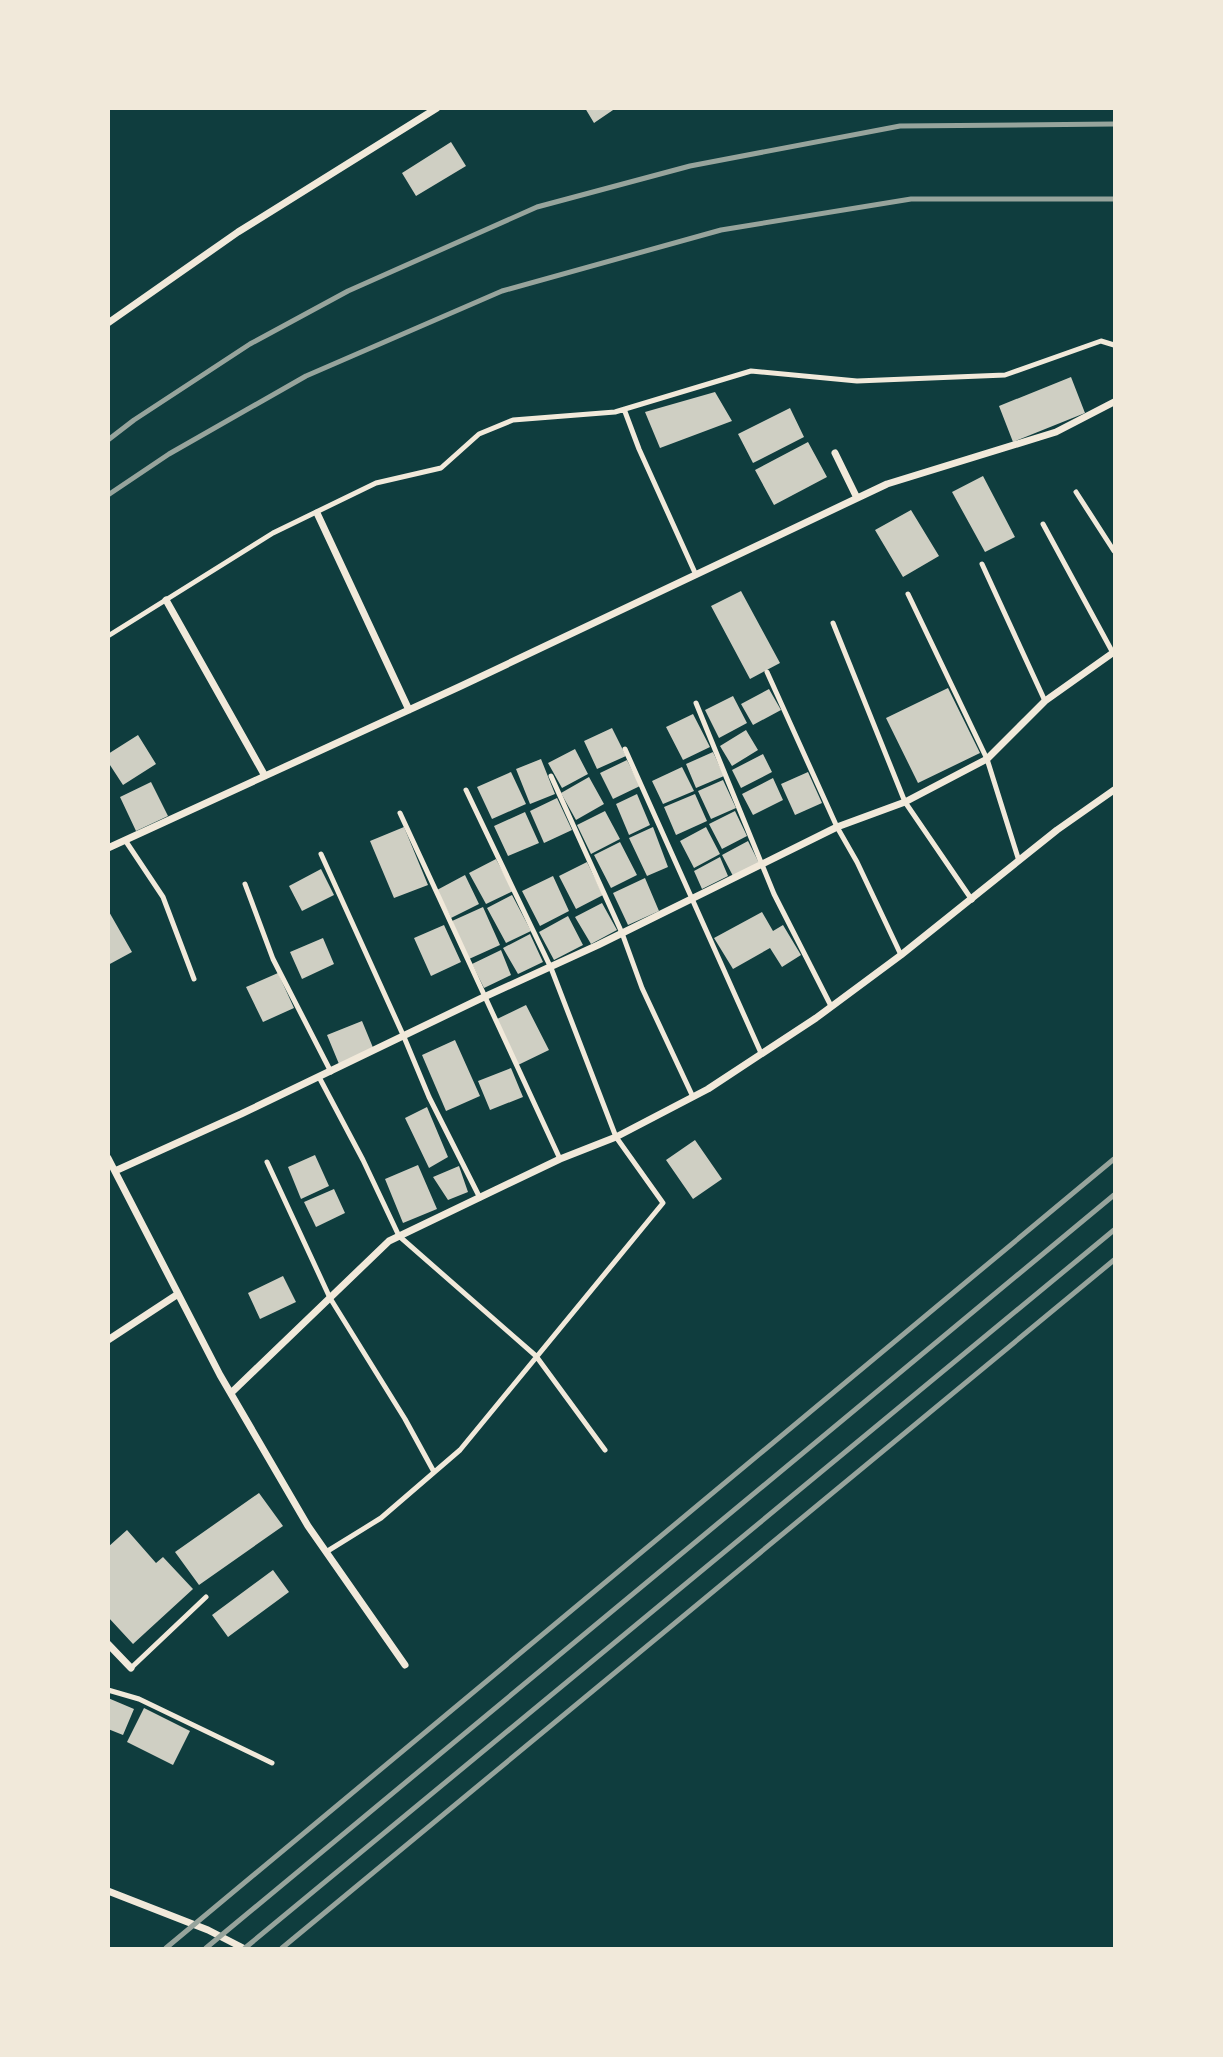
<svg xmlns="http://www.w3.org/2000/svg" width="1223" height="2057" font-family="'PT Sans Narrow',sans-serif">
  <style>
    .building { fill: #cfcfc3 }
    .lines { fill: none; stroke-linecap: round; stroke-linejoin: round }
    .service { stroke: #f1e9da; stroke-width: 5 }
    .minor { stroke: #f1e9da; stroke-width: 7 }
    .rail { stroke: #97a49c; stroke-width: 5 }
  </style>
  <rect width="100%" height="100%" fill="#0f3d3e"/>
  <path class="building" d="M 585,108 L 616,108 L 594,123 Z
    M 451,142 L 466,166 L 416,196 L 402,173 Z
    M 1071,377 L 1085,413 L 1013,442 L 999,406 Z
    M 715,392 L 732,421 L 660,448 L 645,412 Z
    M 790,408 L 804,437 L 753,463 L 738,434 Z
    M 808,442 L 827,477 L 774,505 L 755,470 Z
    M 983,476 L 1015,537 L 985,552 L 952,492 Z
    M 911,510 L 939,556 L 903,577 L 875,530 Z
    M 741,591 L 780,663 L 750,679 L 711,606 Z
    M 948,688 L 980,753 L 918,783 L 886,718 Z
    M 769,689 L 781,710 L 753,725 L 741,704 Z
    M 733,696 L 747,723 L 719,738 L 705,710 Z
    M 693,714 L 710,747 L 683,760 L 666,727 Z
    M 612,728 L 626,756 L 597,769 L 584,741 Z
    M 746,730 L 758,750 L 732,766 L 720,746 Z
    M 138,735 L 156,764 L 123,785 L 108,762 L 108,754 Z
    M 575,749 L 588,774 L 562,788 L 548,763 Z
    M 713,752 L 724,776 L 696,788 L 686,764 Z
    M 763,754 L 772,772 L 741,788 L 732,770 Z
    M 541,759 L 555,794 L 530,804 L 516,769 Z
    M 627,760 L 640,786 L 613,799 L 600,773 Z
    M 682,767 L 694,791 L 663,804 L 652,781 Z
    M 511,772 L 526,804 L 492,819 L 477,787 Z
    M 808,772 L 822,803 L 795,815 L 781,784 Z
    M 589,777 L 604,804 L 576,820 L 561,793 Z
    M 773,778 L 783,800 L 753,815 L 742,794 Z
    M 723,780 L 736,808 L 711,819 L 698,791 Z
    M 151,782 L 168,816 L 136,831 L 120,797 Z
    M 637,794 L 650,825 L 629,835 L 616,804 Z
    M 695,794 L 707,821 L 676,835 L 664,807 Z
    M 557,798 L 572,830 L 544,843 L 530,811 Z
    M 605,811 L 620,839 L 591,854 L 577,825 Z
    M 735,811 L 747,836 L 722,849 L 709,824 Z
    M 525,812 L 539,843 L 508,856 L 494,826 Z
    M 404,827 L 428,885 L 394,898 L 370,841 Z
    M 653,827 L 668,867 L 647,876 L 629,838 Z
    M 706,827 L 720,854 L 694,868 L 680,841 Z
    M 748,841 L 759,863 L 733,876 L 722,855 Z
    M 620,842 L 637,875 L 611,888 L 594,855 Z
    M 720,857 L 728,876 L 702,889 L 694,871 Z
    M 496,859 L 513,891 L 486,904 L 469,873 Z
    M 587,862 L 603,895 L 576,909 L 559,876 Z
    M 321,869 L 334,895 L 302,911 L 289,886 Z
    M 465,875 L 479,904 L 451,918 L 437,890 Z
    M 553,876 L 569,911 L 540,926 L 522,891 Z
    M 645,878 L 659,911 L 628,925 L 613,893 Z
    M 512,895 L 531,931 L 506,943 L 487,908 Z
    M 602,903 L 617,930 L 591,944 L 575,917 Z
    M 483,907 L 500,945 L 469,959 L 452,921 Z
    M 108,910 L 132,952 L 108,965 Z
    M 762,912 L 773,931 L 783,925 L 801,955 L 782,967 L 770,948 L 733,969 L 714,938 Z
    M 568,916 L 583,945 L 554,960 L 539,932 Z
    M 444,925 L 461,962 L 431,976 L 414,938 Z
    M 530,934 L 543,962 L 518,974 L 503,948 Z
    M 323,938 L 334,964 L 302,979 L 290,952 Z
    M 501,950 L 511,975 L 484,988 L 472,964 Z
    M 278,973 L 294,1008 L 263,1022 L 246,987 Z
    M 526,1005 L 549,1050 L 518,1065 L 495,1020 Z
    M 362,1021 L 374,1050 L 339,1064 L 327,1035 Z
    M 455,1040 L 480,1096 L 446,1111 L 422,1055 Z
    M 511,1068 L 523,1097 L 490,1110 L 478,1081 Z
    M 427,1107 L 448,1157 L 429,1168 L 405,1118 Z
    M 695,1140 L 722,1179 L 693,1199 L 666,1160 Z
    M 315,1155 L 329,1186 L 301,1199 L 288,1167 Z
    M 418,1165 L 437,1209 L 403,1223 L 385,1179 Z
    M 459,1166 L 468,1192 L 448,1200 L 433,1177 Z
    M 334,1189 L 345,1213 L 316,1227 L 304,1202 Z
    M 283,1276 L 296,1302 L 260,1319 L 248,1293 Z
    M 259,1493 L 283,1526 L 199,1585 L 175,1552 Z
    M 127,1530 L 156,1563 L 163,1557 L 193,1589 L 133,1644 L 108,1617 L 108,1547 Z
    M 273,1570 L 289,1592 L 228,1637 L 212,1615 Z
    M 108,1698 L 134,1709 L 123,1735 L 108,1729 Z
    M 144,1708 L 190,1731 L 173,1765 L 127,1742 Z"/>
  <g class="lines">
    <path class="service" d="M 624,409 L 639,449 L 696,575
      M 1076,492 L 1114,551
      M 1043,524 L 1113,653
      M 982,564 L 1045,701
      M 908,594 L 987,759 L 1019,861
      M 833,623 L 905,802 L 972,900
      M 108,636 L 273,533 L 376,483 L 441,468 L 479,434 L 513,420 L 615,412 L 751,371 L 857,381 L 1005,375 L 1101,341 L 1114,345
      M 767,672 L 837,827 L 857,862 L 901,955
      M 696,703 L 774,894 L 831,1006
      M 625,749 L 761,1053
      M 551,776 L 622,933 L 642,988 L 693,1097
      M 400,813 L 560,1159
      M 125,840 L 163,897 L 194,979
      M 321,854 L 404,1037 L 429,1097 L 480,1198
      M 245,884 L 273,959 L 331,1072
      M 319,1077 L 363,1160 L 399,1236 L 536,1356 L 605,1450
      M 267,1162 L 330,1298 L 405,1419 L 434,1472
      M 326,1552 L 381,1518 L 460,1450 L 663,1203 L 616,1137 L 551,968 L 466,790
      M 131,1668 L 206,1597
      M 108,1690 L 139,1699 L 272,1763"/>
    <path class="minor" d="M 108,323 L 238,232 L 437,108
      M 835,453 L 857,498
      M 317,513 L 409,710
      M 166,600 L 265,776
      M 108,848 L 461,686 L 887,484 L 1056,432 L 1114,402
      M 108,1158 L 220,1375 L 308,1526 L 405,1665
      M 115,1171 L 241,1114 L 484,997 L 598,945 L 837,827 L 905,802 L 987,759 L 1045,701 L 1114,652
      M 108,1340 L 178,1294
      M 231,1393 L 389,1241 L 560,1159 L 616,1137 L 708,1089 L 816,1018 L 901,955 L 1057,830 L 1114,790
      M 108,1644 L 131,1668
      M 108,1891 L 208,1930 L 243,1948"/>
    <path class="rail" d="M 108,440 L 134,420 L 250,344 L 348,291 L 537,207 L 690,166 L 900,126 L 1114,124
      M 108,495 L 169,454 L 306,376 L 502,291 L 721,230 L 911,199 L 1114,199
      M 166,1948 L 1114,1159
      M 206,1948 L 1114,1195
      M 245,1948 L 1114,1230
      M 282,1948 L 1114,1260"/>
  </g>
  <rect width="1223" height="2057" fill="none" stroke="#f1e9da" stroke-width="220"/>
</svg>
